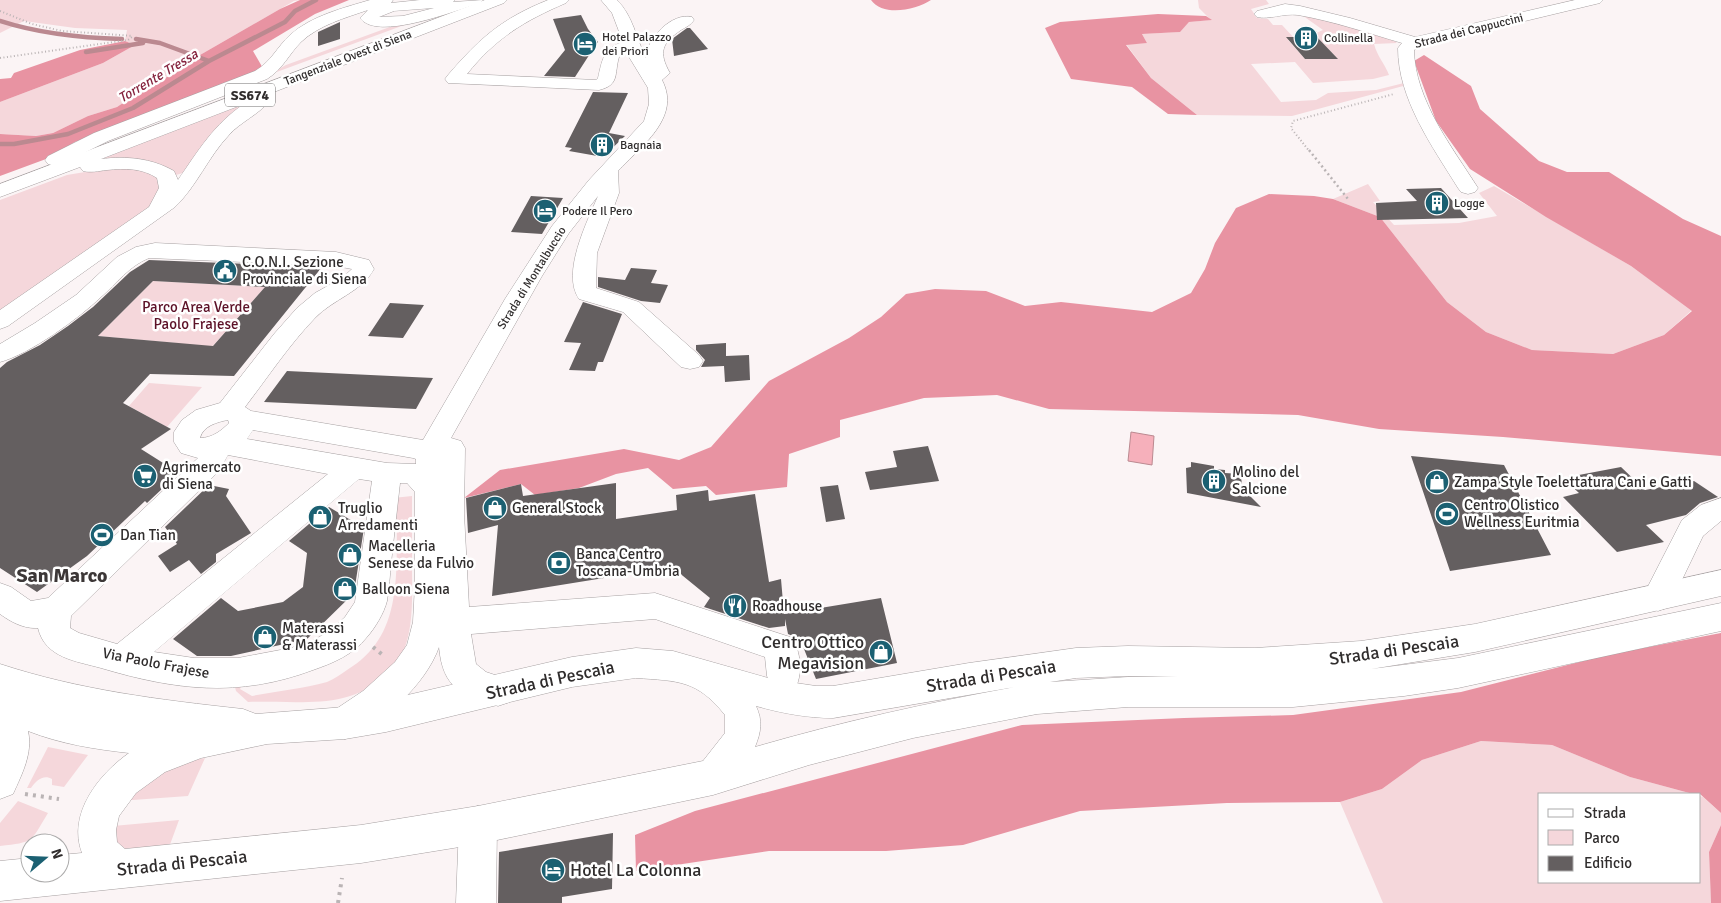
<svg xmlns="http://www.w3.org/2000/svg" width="1721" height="903" font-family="Signika,sans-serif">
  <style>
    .green { fill: #f5d7db }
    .forest { fill: #e893a2 }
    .water { fill: #f6b0bb; stroke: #bb8990 }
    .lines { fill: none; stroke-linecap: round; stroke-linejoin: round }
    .stream { stroke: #bb8990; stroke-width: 4.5 }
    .building { fill: #645f60; fill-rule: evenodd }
    .minor-casing { stroke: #a6a0a1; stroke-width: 1 }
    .major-casing { stroke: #a6a0a1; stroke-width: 1 }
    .highway-casing { stroke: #a6a0a1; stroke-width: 1 }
    .path-far2 { stroke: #bab4b5; stroke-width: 2; stroke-dasharray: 1 2.5; stroke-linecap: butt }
    .path-far1 { stroke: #bab4b5; stroke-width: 2.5; stroke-dasharray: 2 3; stroke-linecap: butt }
    .path { stroke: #bab4b5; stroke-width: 4; stroke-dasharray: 3 5; stroke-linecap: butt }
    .minor { fill: #fff; fill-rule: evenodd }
    .major { fill: #fff; fill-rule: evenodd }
    .highway { fill: #fff; fill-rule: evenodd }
    .labels { text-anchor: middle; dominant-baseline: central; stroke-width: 5; stroke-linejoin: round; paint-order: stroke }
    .far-street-label { font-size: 12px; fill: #302d2d; stroke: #fff }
    .far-poi-label { font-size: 12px; fill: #302d2d; stroke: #fff; text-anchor: start }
    .far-water-label { font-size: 14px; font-style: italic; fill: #85233e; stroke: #fff }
    .shield { fill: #fff; stroke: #6e6c6c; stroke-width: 1 }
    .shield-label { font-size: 14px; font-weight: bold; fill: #302d2d }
    .poi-label { font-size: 15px; fill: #302d2d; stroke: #fff; text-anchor: start }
    .park-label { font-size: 15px; fill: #5c1127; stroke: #fff }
    .street-label { font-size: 15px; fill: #302d2d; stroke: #fff }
    .near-poi-label { font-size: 18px; fill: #302d2d; stroke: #fff; text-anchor: end }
    .near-street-label { font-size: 18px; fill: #302d2d; stroke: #fff }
    .district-label { font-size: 20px; font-weight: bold; fill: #3c3737; stroke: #fff }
  </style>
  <rect width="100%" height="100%" fill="#fbf4f5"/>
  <path class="green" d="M 0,0 L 300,0 L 294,1 L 200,55 L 177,72 L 145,88 L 117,107 L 88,116 L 53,133 L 36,136 L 0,134 L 0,102 L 103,63 L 135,45 L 125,41 L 127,30 L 75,28 L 24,21 L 0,33 Z
    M 1198,0 L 1266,0 L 1269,4 L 1251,9 L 1257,18 L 1268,19 L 1273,25 L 1282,25 L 1295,39 L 1288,40 L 1305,59 L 1337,58 L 1317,37 L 1307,37 L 1323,30 L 1299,13 L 1388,36 L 1397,43 L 1374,44 C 1377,56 1385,64 1389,75 L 1373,79 L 1313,83 L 1295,62 L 1251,64 L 1281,102 L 1316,100 L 1328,93 L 1376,90 L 1404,83 L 1407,85 L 1292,116 L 1197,115 L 1151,78 L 1126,44 L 1147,43 L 1142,34 L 1179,32 L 1189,22 L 1211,20 L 1199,8 Z
    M 398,24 L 407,24 L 274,73 L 275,71 L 286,65 Z
    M 249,100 L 186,172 L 176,175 C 155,154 116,161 89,161 Z
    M 121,166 L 155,173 L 163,184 L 156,202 L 0,311 L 0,200 L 67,175 Z
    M 1368,184 L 1380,201 L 1373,202 L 1394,225 L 1459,223 L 1497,216 L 1479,193 L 1494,186 L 1631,266 L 1692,310 L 1664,335 L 1613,354 L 1532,350 L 1486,332 L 1447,302 L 1380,217 L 1333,199 Z
    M 153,281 L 265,287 L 187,375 L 176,343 L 98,336 Z
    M 149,383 L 202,387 L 167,427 L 129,406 Z
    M 412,496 C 412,521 412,547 412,572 C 413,632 412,680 343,698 C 315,705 277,701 248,702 L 236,691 L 234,683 L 244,680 L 240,689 L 252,696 C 276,691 303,689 327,682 C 334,679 341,674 347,670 C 403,637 396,575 397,519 L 390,519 L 393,498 Z
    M 1481,741 L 1552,745 L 1630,777 L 1693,794 L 1540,794 L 1540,882 L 1700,882 L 1700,796 L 1703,797 L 1721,813 L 1721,825 L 1709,852 L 1711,903 L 1383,903 L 1340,802 L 1382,789 L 1422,760 Z
    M 48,747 L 88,755 L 64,787 L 52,785 L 52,779 C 43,774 36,781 31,788 L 27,788 Z
    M 205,758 L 188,796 L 119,801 L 176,763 Z
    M 18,801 L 48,813 C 30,843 34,842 0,846 L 0,823 Z
    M 179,820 L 168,850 L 126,853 L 116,847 L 113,826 Z"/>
  <path class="forest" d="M 300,0 L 349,0 L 315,14 L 253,51 L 264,70 L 235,84 L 75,142 L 46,159 L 0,176 L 0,134 L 36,136 L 53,133 L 88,116 L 117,107 L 145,88 L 177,72 L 200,55 L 280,9 Z
    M 871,0 L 931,0 C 916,10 883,17 871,0 Z
    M 1158,14 L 1206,16 L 1212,20 L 1189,22 L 1180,32 L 1142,34 L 1147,43 L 1126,45 L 1151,78 L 1197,115 L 1168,114 L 1132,87 L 1071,79 L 1045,28 L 1060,22 Z
    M 125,41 L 135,45 L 103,63 L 0,102 L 0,79 L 11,78 L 14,73 L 80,50 Z
    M 1424,55 L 1471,86 L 1480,109 L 1539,161 L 1567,172 L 1609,172 L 1683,219 L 1721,236 L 1721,456 L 1503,437 L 1379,429 L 1298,415 L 1049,409 L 997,395 L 924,398 L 840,420 L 840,437 L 789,454 L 787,487 L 716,495 L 706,486 L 673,489 L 648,468 L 616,474 L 579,488 L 535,495 L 521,484 L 464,498 L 500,470 L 624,449 L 679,460 L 711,447 L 769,381 L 849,338 L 881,317 L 906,294 L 935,289 L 986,291 L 1025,306 L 1061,302 L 1152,312 L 1191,293 L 1205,269 L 1215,243 L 1236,208 L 1269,194 L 1314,196 L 1333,199 L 1380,217 L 1447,302 L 1486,332 L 1532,350 L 1613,354 L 1664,335 L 1692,311 L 1631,266 L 1546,217 L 1470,169 L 1436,121 L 1414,61 Z
    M 1721,633 L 1721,813 L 1700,794 L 1693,794 L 1630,777 L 1552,745 L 1481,741 L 1422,760 L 1382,789 L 1340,802 L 1227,803 L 1080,811 L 963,845 L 886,851 L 769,851 L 636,871 L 635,835 L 695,811 L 1022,725 L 1184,718 L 1293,715 L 1461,692 L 1607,655 Z
    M 1721,825 L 1721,903 L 1711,903 L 1709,852 Z"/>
  <path class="water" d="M 1131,432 L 1154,436 L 1152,465 L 1128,461 Z"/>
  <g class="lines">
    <path class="stream" d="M 0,21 C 40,34 80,38 122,39
      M 136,39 L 160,43 L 209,61
      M 86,52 L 143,43
      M 0,144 L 14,144 L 68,134 L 133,108 L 209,61 L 285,22 L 295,11 L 316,0"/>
  </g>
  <path class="building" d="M 581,15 L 588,29 L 598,42 L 595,46 L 575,77 L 544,76 L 565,50 L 553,19 Z
    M 340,22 L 340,39 L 318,46 L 318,32 Z
    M 687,28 L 690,28 L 708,49 L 674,56 L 672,39 Z
    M 1286,37 L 1317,37 L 1338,59 L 1305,59 Z
    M 593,92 L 628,93 L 609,133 L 625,136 L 603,157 L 569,151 L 572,148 L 565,147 Z
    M 1441,188 L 1468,218 L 1377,220 L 1376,203 L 1417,201 L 1406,189 Z
    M 531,196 L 563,198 L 542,234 L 511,232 Z
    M 149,260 L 322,267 L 234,376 L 150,374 L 123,403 L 171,429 L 141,449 L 179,473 L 147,503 L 145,501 L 87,556 L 37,592 L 0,568 L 0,368 L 7,362 L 40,345 L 68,326 L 93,307 L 130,272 ZM 153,281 L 265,287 L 213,346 L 98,336 Z
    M 631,268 L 657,270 L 651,283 L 668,285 L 660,303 L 641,301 L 598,287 L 598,277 L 625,280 Z
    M 583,302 L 622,314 L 603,362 L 598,362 L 595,371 L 569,370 L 581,343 L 564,342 Z
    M 390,303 L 424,305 L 403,338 L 368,336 Z
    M 726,343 L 726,356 L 749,355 L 750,380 L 725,382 L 724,366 L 701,367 L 705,360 L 696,350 L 696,345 Z
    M 287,371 L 433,378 L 416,409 L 264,402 Z
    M 928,446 L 939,481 L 870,490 L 865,472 L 897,467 L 893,451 Z
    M 1411,456 L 1504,465 L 1551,555 L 1450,571 Z
    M 1191,462 L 1214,466 L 1214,469 L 1225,470 L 1225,473 L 1241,474 L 1242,488 L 1261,507 L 1187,493 L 1186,468 L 1191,467 Z
    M 1621,467 L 1645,490 L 1694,481 L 1718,497 L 1700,503 L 1686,515 L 1646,525 L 1664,542 L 1617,552 L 1563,497 L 1579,493 L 1563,478 Z
    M 616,483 L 616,519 L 677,510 L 676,495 L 708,490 L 709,501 L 755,494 L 769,582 L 781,579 L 784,614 L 881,598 L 897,663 L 816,679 L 802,644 L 798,645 L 795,637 L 788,634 L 785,619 L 785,626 L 769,628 L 704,607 L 710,598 L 672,567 L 492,596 L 498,525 L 468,533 L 466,498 L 521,484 L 523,496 Z
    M 209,485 L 229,489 L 226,496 L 251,533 L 216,554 L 216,562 L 201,574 L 189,560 L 170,572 L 158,556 L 177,544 L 165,527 Z
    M 838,485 L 845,519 L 826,522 L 820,487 Z
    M 329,507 L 364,528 L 354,593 L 307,639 L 231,656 L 197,656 L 173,639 L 221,598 L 238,611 L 283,602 L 303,587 L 307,553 L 289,541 Z
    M 613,833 L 612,889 L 562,897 L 562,903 L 498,903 L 499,852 Z"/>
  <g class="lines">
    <g class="minor-casing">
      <path id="minor" d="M 370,0 L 393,0 L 391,3 L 420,0 L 455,0 L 453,2 L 483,0 L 480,3 C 457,10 377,42 360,18 L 368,10 C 345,18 319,25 301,42 C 289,54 283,69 267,79 L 108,141 L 62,164 L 55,166 L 48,164 L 45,160 L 48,156 L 94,133 L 255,71 C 271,62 277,47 290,35 C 311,16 343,8 370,0 ZM 434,8 L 403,16 L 379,17 L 394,11 Z
        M 548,0 L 569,0 L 566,3 C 524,21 496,38 467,74 L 596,80 L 598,78 C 602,61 603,48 623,42 L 612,13 L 601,0 L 617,0 C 633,16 636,38 646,58 C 646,39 672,12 692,17 L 694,20 C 691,25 686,27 681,30 C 662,43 658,52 670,73 L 662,80 C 682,118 640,147 618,171 L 619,193 L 597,253 L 596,288 L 639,302 L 699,355 L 703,361 L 699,367 L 690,369 L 681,367 L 623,312 L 579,299 C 561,273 587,222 598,196 L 569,233 L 542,276 L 451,438 L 461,441 L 465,448 L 464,514 L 469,607 L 655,593 L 793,638 C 800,653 803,671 796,687 L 784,691 L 772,687 L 767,676 L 765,657 L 655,619 L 471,634 L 476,664 L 486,672 L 510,680 L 515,691 L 510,702 L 498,706 C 462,694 443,690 439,647 C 426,684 382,725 345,739 L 333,735 L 328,723 L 333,711 L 363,691 L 395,662 L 407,645 L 413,622 L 415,585 L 415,492 L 407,483 L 400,483 C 397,510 394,536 391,563 C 390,575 389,588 387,601 C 384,613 375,628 367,637 C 353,655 333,663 313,670 C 238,698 175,690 101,668 C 76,661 45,658 38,628 C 24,629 11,622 0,614 L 0,583 L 11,587 L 31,601 L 48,598 L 198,458 L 181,453 L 174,442 L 174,432 L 182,420 L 196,410 L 220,403 L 274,334 L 297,308 L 315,293 L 342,278 L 352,269 L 336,266 L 149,258 C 129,266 117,283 101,297 C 79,318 30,354 0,362 L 0,344 L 35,323 L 76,295 L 117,257 L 136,247 L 155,243 L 336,252 L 369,260 L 374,269 C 362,292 333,299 315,318 C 289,345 268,377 245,407 L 251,411 L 423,440 L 505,299 L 552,226 L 589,180 L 644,121 L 649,104 L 648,88 L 626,52 L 619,57 C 614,74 620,85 599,90 L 448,83 L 445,79 L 448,75 C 480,38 501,19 548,0 ZM 228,420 L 229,423 C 221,431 212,438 200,438 C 203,426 217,422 228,420 ZM 253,430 L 413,458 L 416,459 L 416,464 L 387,463 L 247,439 ZM 228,455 L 328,474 L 117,644 L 79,633 L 70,628 L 71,616 L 219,471 ZM 359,479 L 372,481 L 355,602 L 345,617 L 330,631 L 312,641 L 291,648 L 238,658 L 194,658 L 154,652 Z
        M 1575,0 L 1603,0 L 1600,3 L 1421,46 L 1414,50 C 1415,100 1452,147 1478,188 L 1475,192 L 1468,194 L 1461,192 L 1458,188 C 1432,146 1398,99 1398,48 L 1402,43 C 1368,33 1333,21 1298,15 C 1283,13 1269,20 1257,17 L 1254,14 L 1257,11 L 1285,4 L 1300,6 L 1350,18 L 1415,37 Z
        M 1721,498 L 1721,521 L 1703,536 L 1669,607 L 1658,611 L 1647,607 L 1642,598 L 1682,520 L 1701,505 Z
        M 478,806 L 491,812 L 497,825 L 496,903 L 456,903 L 459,825 L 465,812 Z"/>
    </g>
    <g class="major-casing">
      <path id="major" d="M 1721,570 L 1721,596 L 1475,652 L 1371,669 L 1458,658 L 1721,603 L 1721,631 L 1458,688 L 1404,696 L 1293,707 L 1128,707 L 1037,714 L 913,738 L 809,765 L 713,795 L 478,844 L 361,863 L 0,901 L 0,861 L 30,858 L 30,873 L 60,873 L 60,855 L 82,853 C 67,814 99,774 129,753 C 94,749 61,744 28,731 C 33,753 22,774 13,794 L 0,799 L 0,664 C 79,690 160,700 243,709 L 256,714 L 345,707 L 386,700 L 572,657 L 636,648 L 673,651 L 775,680 L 816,686 L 833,686 L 969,663 L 1076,648 L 1128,646 L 1255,648 L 1361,641 L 1475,624 ZM 1128,676 L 1178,677 L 1128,677 L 1050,682 L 1076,678 ZM 636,678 C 679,681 697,680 725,715 L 725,733 L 703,761 L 478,806 L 361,825 L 125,849 L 117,842 L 116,830 L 119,816 L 136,793 L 165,772 L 201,758 L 267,744 L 345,739 L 386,732 L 572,687 ZM 1015,687 C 927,703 841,722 755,747 C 761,732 763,721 756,706 C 781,713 807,718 833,718 Z"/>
    </g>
    <g class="highway-casing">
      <path id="highway" d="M 485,0 L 507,0 L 504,3 L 261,97 L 265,98 L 268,102 C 261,113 239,123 229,135 C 208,157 197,186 175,207 L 8,326 L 0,329 L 0,310 L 149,207 L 159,188 L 157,178 C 142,168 125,168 107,170 C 98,171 91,173 83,171 L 80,167 L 0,197 L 0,184 ZM 244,104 C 214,124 198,151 178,180 L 174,171 C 151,158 127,156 101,159 Z"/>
    </g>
    <path class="path-far2" d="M 0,11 L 32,24 L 62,31 L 133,36
      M 0,58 L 128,40 L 132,37
      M 1310,152 L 1291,128 L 1293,121 L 1394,94"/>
    <path class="path-far1" d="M 1309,150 L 1348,199"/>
    <path class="path" d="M 373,647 L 384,656
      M 25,794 L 59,799
      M 338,903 L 342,878"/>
    <use href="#minor" class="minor"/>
    <use href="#major" class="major"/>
    <use href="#highway" class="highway"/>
  </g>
  <defs>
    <g id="building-disc" transform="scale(1.25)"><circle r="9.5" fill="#1b6072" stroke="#fff"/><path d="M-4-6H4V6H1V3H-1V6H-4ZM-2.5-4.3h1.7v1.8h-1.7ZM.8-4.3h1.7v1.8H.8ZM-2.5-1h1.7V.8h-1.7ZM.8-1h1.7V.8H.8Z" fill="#fff"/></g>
    <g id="hotel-disc" transform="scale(1.25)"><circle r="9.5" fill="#1b6072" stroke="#fff"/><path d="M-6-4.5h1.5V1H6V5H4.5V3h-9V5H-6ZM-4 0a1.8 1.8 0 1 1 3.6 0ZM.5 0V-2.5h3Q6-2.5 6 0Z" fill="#fff"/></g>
    <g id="civic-disc" transform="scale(1.25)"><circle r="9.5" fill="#1b6072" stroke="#fff"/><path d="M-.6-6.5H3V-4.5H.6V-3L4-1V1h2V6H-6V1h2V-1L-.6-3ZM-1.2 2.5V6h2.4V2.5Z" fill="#fff"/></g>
    <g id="supermarket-disc" transform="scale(1.25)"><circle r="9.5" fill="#1b6072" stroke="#fff"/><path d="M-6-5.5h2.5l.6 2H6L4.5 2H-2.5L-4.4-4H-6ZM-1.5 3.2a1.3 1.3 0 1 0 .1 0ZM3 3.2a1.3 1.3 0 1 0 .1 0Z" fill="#fff"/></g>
    <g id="shop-disc" transform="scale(1.25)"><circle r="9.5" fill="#1b6072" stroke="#fff"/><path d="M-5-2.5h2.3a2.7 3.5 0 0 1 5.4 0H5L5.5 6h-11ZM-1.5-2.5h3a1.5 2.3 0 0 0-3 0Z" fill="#fff"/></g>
    <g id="stadium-disc" transform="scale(1.25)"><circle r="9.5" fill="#1b6072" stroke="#fff"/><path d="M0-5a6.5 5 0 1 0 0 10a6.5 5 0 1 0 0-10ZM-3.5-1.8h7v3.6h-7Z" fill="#fff"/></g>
    <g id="bank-disc" transform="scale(1.25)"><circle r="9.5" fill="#1b6072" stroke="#fff"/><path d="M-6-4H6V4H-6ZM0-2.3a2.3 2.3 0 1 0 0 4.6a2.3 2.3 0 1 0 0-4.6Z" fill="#fff"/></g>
    <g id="restaurant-disc" transform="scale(1.25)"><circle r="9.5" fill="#1b6072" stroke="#fff"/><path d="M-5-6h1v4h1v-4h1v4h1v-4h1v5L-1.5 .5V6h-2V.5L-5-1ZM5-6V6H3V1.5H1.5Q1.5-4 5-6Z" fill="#fff"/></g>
  </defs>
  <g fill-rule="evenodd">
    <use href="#building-disc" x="1306" y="38"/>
    <use href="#hotel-disc" x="585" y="44"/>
    <use href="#building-disc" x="602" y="145"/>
    <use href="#building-disc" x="1437" y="203"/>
    <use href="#hotel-disc" x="545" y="211"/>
    <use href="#civic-disc" x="225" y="271"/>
    <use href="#supermarket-disc" x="145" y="476"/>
    <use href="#building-disc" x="1214" y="481"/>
    <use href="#shop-disc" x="1437" y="482"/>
    <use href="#shop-disc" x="495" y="508"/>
    <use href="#stadium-disc" x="1447" y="514"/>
    <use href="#shop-disc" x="320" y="517"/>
    <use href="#stadium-disc" x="102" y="535"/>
    <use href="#shop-disc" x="350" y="555"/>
    <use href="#bank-disc" x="559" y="563"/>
    <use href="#shop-disc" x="345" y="589"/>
    <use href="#restaurant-disc" x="735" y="606"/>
    <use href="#shop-disc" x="265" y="637"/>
    <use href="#shop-disc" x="881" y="652"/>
    <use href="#hotel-disc" x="553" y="870"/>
  </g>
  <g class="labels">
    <g class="far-street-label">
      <text transform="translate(1469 31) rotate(-14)">Strada dei Cappuccini</text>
      <text transform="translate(348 58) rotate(-21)">Tangenziale Ovest di Siena</text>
      <text transform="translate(532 278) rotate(-58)">Strada di Montalbuccio</text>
    </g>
    <g class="far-poi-label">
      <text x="602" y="37">Hotel Palazzo<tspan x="602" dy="14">dei Priori</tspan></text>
      <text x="1324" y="38">Collinella</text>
      <text x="620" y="145">Bagnaia</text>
      <text x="1454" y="203">Logge</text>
      <text x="562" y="211">Podere Il Pero</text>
    </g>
    <g class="far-water-label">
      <text transform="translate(158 76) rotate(-31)">Torrente Tressa</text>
    </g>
    <rect class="shield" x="225" y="83.5" width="50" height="23" rx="4"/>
    <g class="shield-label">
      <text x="250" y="95">SS674</text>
    </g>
    <g class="poi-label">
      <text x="242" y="262">C.O.N.I. Sezione<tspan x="242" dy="17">Provinciale di Siena</tspan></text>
      <text x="162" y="467">Agrimercato<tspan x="162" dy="17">di Siena</tspan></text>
      <text x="1232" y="472">Molino del<tspan x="1232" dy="17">Salcione</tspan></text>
      <text x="1454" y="482">Zampa Style Toelettatura Cani e Gatti</text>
      <text x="1464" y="505">Centro Olistico<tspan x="1464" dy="17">Wellness Euritmia</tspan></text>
      <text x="338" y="508">Truglio<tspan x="338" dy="17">Arredamenti</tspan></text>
      <text x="512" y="508">General Stock</text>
      <text x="120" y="535">Dan Tian</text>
      <text x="368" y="546">Macelleria<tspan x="368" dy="17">Senese da Fulvio</tspan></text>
      <text x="576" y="554">Banca Centro<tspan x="576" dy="17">Toscana-Umbria</tspan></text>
      <text x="362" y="589">Balloon Siena</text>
      <text x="752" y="606">Roadhouse</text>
      <text x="282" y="628">Materassi<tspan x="282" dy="17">&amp; Materassi</tspan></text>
    </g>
    <g class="park-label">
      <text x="196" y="307">Parco Area Verde<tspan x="196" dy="17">Paolo Frajese</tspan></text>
    </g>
    <g class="street-label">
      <text transform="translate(156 663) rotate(11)">Via Paolo Frajese</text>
    </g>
    <g class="near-poi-label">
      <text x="864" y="642">Centro Ottico<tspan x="864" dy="21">Megavision</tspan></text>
      <text x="570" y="870" text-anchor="start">Hotel La Colonna</text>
    </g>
    <g class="near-street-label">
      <text transform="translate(1394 650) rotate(-8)">Strada di Pescaia</text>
      <text transform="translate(991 676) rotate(-9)">Strada di Pescaia</text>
      <text transform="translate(550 680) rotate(-12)">Strada di Pescaia</text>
      <text transform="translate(182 863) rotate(-6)">Strada di Pescaia</text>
    </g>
    <g class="district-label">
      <text x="62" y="575">San Marco</text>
    </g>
  </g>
  <rect x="1538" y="793" width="162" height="90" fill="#ffffff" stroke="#acabab"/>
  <rect x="1548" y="809" width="25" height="8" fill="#ffffff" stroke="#acabab"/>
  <text x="1584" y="818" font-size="15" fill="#302d2d">Strada</text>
  <rect x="1548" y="830" width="25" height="15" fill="#f5d7db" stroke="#acabab"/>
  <text x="1584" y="843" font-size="15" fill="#302d2d">Parco</text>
  <rect x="1548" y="856" width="25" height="15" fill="#645f60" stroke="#acabab"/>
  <text x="1584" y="868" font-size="15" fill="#302d2d">Edificio</text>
  <g transform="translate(45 858) rotate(71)"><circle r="24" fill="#ffffff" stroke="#acabab"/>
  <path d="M0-4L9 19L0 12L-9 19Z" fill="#1b6072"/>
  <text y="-8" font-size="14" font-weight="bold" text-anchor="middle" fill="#302d2d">N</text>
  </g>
</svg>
